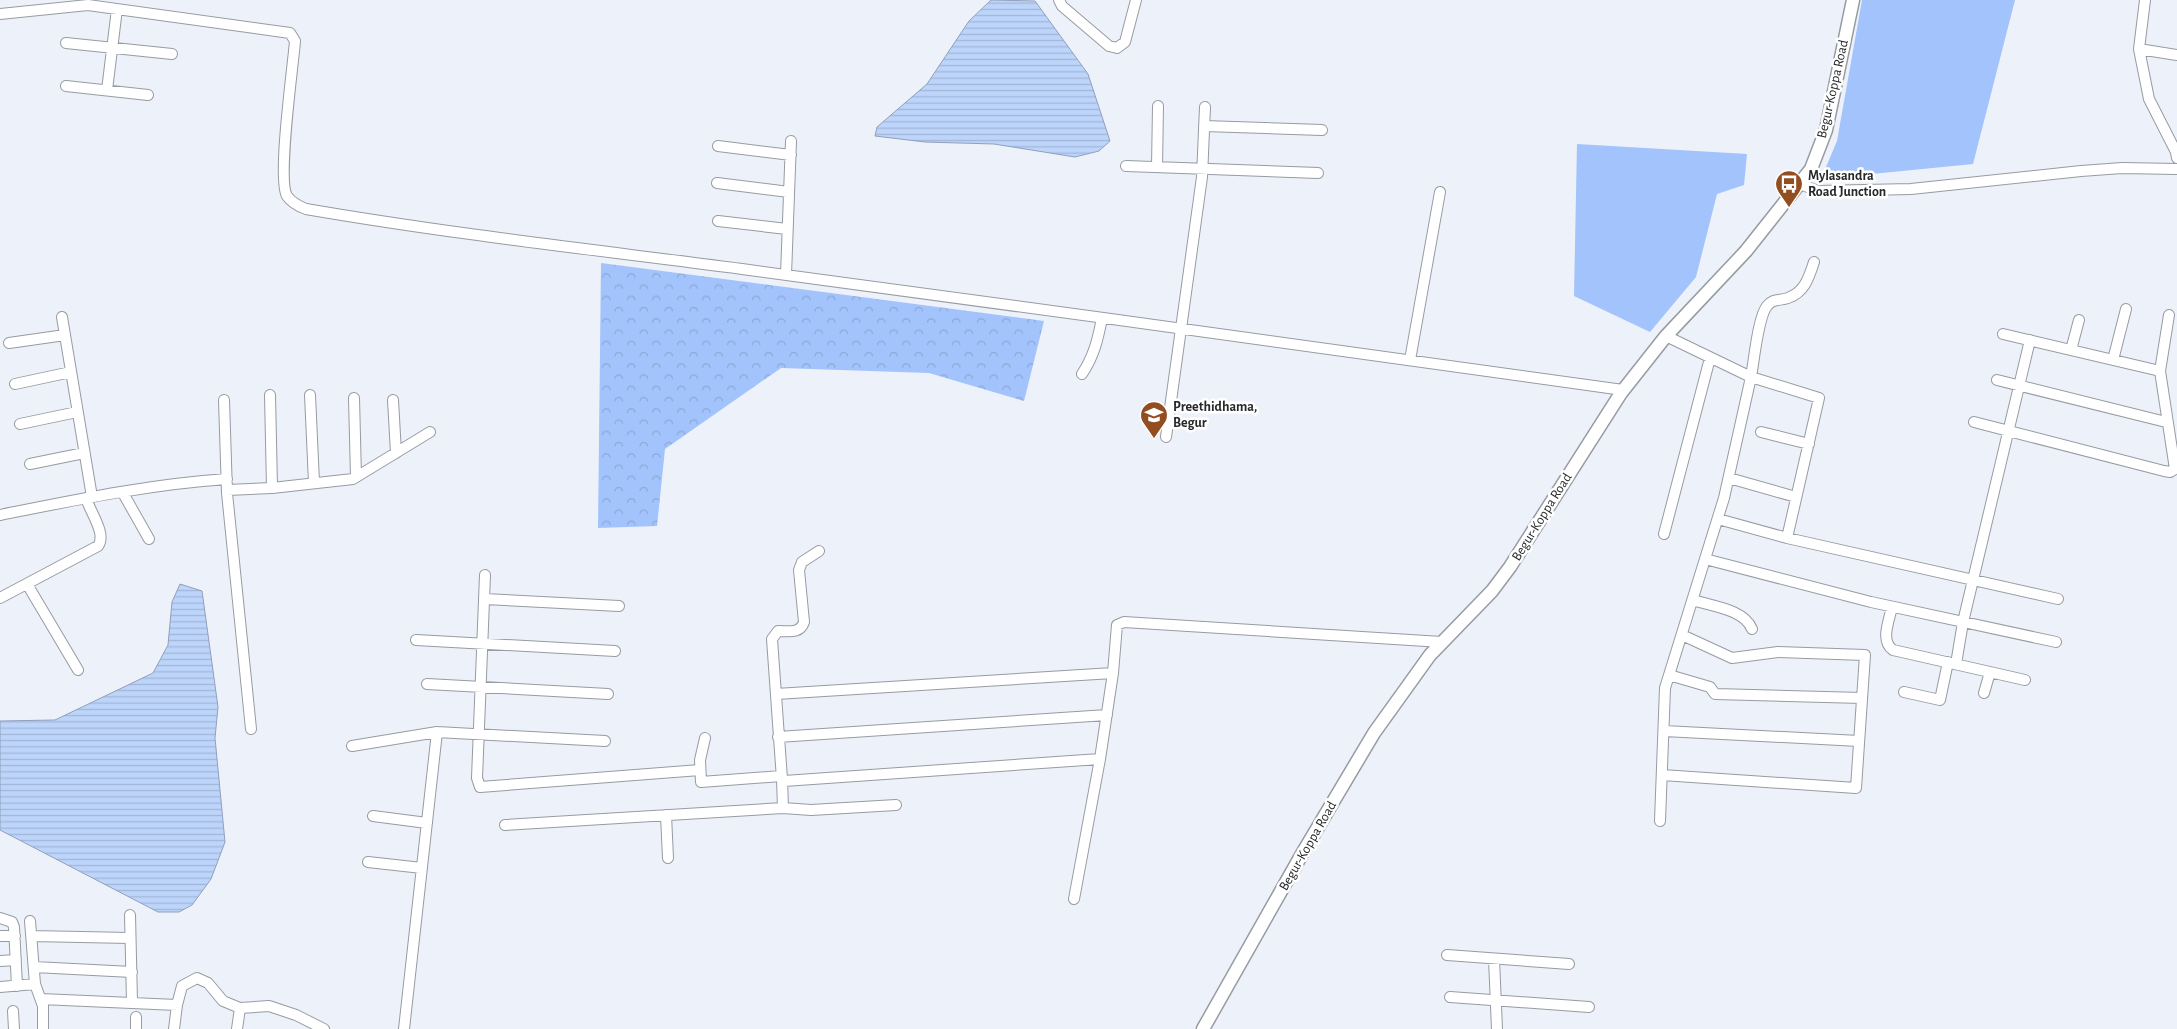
<svg xmlns="http://www.w3.org/2000/svg" width="2177" height="1029" font-family="'Alegreya Sans',sans-serif">
  <style>
    .grass { fill: #a2c3fb }
    .forest { fill: url(#forest-crowns) }
    .water { fill: url(#water-rules); stroke: #90a0bc }
    .lines { fill: none; stroke-linecap: round; stroke-linejoin: round }
    .minor-casing { stroke: #979ba2; stroke-width: 12 }
    .major-casing { stroke: #979ba2; stroke-width: 15 }
    .minor { stroke: #fff; stroke-width: 10 }
    .major { stroke: #fff; stroke-width: 12 }
    .labels { text-anchor: middle; dominant-baseline: central; stroke-width: 5; stroke-linejoin: round; paint-order: stroke }
    .street-label { font-size: 14px; fill: #26282a; stroke: #fff }
    .poi-label { font-size: 14px; font-weight: bold; fill: #26282a; stroke: #fff; text-anchor: start }
  </style>
  <defs>
    <pattern id="forest-crowns" width="20" height="18" patternUnits="userSpaceOnUse" patternTransform="scale(1.25)"><rect width="20" height="18" fill="#a2c3fb"/><path d="M2 6a3 3 0 1 1 6 0M12 15a3 3 0 1 1 6 0" fill="none" stroke="#8ba8d7"/></pattern>
    <pattern id="water-rules" width="6" height="5" patternUnits="userSpaceOnUse" patternTransform="scale(1.25)"><rect width="6" height="5" fill="#bdd4fb"/><path d="M0 2.5h6" fill="none" stroke="#a2b6d7"/></pattern>
  </defs>
  <rect width="100%" height="100%" fill="#edf1f9"/>
  <path class="grass" d="M 1862,0 L 2015,0 L 1973,164 L 1821,179 L 1837,141 Z
    M 1577,144 L 1747,154 L 1744,185 L 1717,194 L 1696,277 L 1650,332 L 1574,296 Z"/>
  <path class="forest" d="M 601,263 L 1044,321 L 1024,401 L 929,373 L 781,368 L 665,449 L 657,526 L 598,528 Z"/>
  <path class="water" d="M 991,0 L 1035,1 L 1088,74 L 1110,141 L 1099,151 L 1075,157 L 994,144 L 925,142 L 875,136 L 877,127 L 927,84 L 969,21 Z
    M 180,584 L 202,591 L 218,707 L 215,738 L 225,842 L 211,879 L 192,905 L 179,912 L 158,912 L 0,830 L 0,721 L 55,720 L 153,673 L 168,645 L 172,602 Z"/>
  <g class="lines">
    <g class="minor-casing">
      <path id="minor" d="M 1059,0 L 1062,6 L 1109,46 L 1117,48 L 1125,42 L 1136,0
        M 2145,0 L 2139,49 L 2149,99 L 2176,152 L 2177,158
        M 0,14 L 88,5 L 290,33 L 295,41 C 293,67 277,179 287,196 C 292,203 298,206 306,209 C 451,234 597,250 742,269 C 1036,308 1329,349 1623,390
        M 66,43 L 172,54
        M 2139,49 L 2177,55
        M 66,86 L 148,95
        M 107,90 L 117,9
        M 1204,126 L 1322,130
        M 718,146 L 791,155
        M 1126,166 L 1318,173
        M 1157,167 L 1158,106
        M 717,183 L 789,192
        M 1800,184 L 1818,191 L 1911,189 L 2081,171 L 2122,168 L 2177,169
        M 718,221 L 787,229
        M 786,275 L 791,141
        M 62,317 L 92,497
        M 2003,334 L 2160,371
        M 1666,336 L 1751,377 L 1724,498 L 1705,559 L 1871,602 L 2056,642
        M 9,343 L 65,335
        M 2071,350 L 2079,320
        M 1410,360 L 1440,192
        M 2113,360 L 2126,309
        M 1082,374 C 1094,356 1098,339 1102,318
        M 1997,380 L 2166,422
        M 15,384 L 71,372
        M 270,395 L 272,488
        M 310,395 L 314,483
        M 354,398 L 356,477
        M 224,400 L 227,493 L 251,729
        M 393,400 L 396,453
        M 1974,422 L 2164,471 L 2170,472 L 2175,469 L 2160,371 L 2169,315
        M 20,424 L 77,412
        M 1761,432 L 1809,444
        M 1166,437 L 1202,177 L 1205,107
        M 30,464 L 84,453
        M 1729,478 L 1796,497
        M 227,490 L 272,488 L 353,479 L 430,432
        M 123,493 L 149,539
        M 0,515 C 75,500 151,484 227,479
        M 1718,519 L 1787,538 L 1819,398 L 1751,377 C 1754,361 1758,317 1767,306 C 1773,298 1780,301 1788,298 C 1805,292 1809,277 1814,262
        M 1664,534 L 1710,358
        M 1787,538 L 2058,599
        M 819,551 L 802,562 L 799,570 L 804,622 C 800,634 789,631 778,631 L 772,639 L 782,779 L 784,781 L 1100,759
        M 485,575 L 477,778 L 480,787 L 700,770
        M 27,584 L 78,670
        M 0,598 L 98,546 C 107,534 90,512 86,498
        M 484,599 L 619,606
        M 1693,600 C 1711,606 1744,609 1752,629
        M 1892,607 C 1889,621 1880,641 1893,650 L 2025,680
        M 416,640 L 615,651
        M 1956,664 L 1963,622 L 2030,340
        M 1669,675 L 1710,687 L 1715,694 L 1862,698
        M 427,684 L 608,694
        M 1904,692 L 1940,700 L 1948,662
        M 1984,693 L 1990,672
        M 776,694 L 1113,673
        M 1664,731 L 1859,741
        M 778,737 L 1107,715
        M 705,738 L 700,760 L 701,782 L 781,776
        M 352,746 L 437,732 L 605,741
        M 1662,775 L 1856,788 L 1865,655 L 1778,652 L 1732,658 L 1682,635
        M 782,779 L 783,808 L 811,810 L 896,805
        M 666,815 L 668,858
        M 373,816 L 427,823
        M 1660,821 L 1665,688 L 1705,559
        M 505,825 L 783,808
        M 368,862 L 422,868
        M 1074,899 L 1100,759 L 1113,673 L 1117,625 L 1124,622 L 1442,642
        M 130,915 L 132,1002
        M 0,918 L 12,922 L 14,927 L 17,986
        M 30,921 L 35,984 L 43,1006 L 43,1029
        M 0,936 L 15,936
        M 32,936 L 130,938
        M 1447,955 L 1569,964
        M 1494,959 L 1497,1029
        M 0,961 L 16,960
        M 34,967 L 132,972
        M 0,987 L 35,984
        M 1450,997 L 1589,1007
        M 41,999 L 177,1005 L 182,986 L 197,978 L 208,983 L 223,1001 L 240,1008 L 269,1006 L 296,1015 L 324,1029
        M 13,1011 L 14,1029
        M 136,1029 L 136,1017
        M 174,1029 L 177,1005
        M 237,1029 L 240,1008
        M 404,1029 L 437,732"/>
    </g>
    <g class="major-casing">
      <path id="major" d="M 1203,1029 L 1302,854 L 1374,733 L 1430,655 L 1492,591 L 1510,567 L 1621,393 L 1666,336 L 1746,251 L 1811,169 L 1826,130 L 1853,0"/>
    </g>
    <use href="#minor" class="minor"/>
    <use href="#major" class="major"/>
  </g>
  <defs>
    <g id="bus-pin" transform="scale(1.4375)"><path d="M0 17L-7.5 6A9.5 9.5 0 1 1 7.5 6Z" fill="#924d21" stroke="#fff"/><path d="M-5-6H5V4H4V6H2V4H-2V6H-4V4H-5ZM-3.5-4V0h7V-4ZM-3.5 1.2v1.5H-2V1.2ZM2 1.2v1.5H3.5V1.2Z" fill="#fff"/></g>
    <g id="school-pin" transform="scale(1.4375)"><path d="M0 17L-7.5 6A9.5 9.5 0 1 1 7.5 6Z" fill="#924d21" stroke="#fff"/><path d="M0-5L7-2L0 1L-7-2ZM-4 1L0 2.5L4 1V4Q0 6-4 4Z" fill="#fff"/></g>
  </defs>
  <g fill-rule="evenodd">
    <use href="#bus-pin" x="1789" y="184"/>
    <use href="#school-pin" x="1154" y="415"/>
  </g>
  <g class="labels">
    <g class="street-label">
      <text transform="translate(1833 89) rotate(-77)">Begur-Koppa Road</text>
      <text transform="translate(1542 517) rotate(-58)">Begur-Koppa Road</text>
      <text transform="translate(1308 846) rotate(-60)">Begur-Koppa Road</text>
    </g>
    <g class="poi-label">
      <text x="1808" y="176">Mylasandra<tspan x="1808" dy="16">Road Junction</tspan></text>
      <text x="1173" y="407">Preethidhama,<tspan x="1173" dy="16">Begur</tspan></text>
    </g>
  </g>
</svg>
